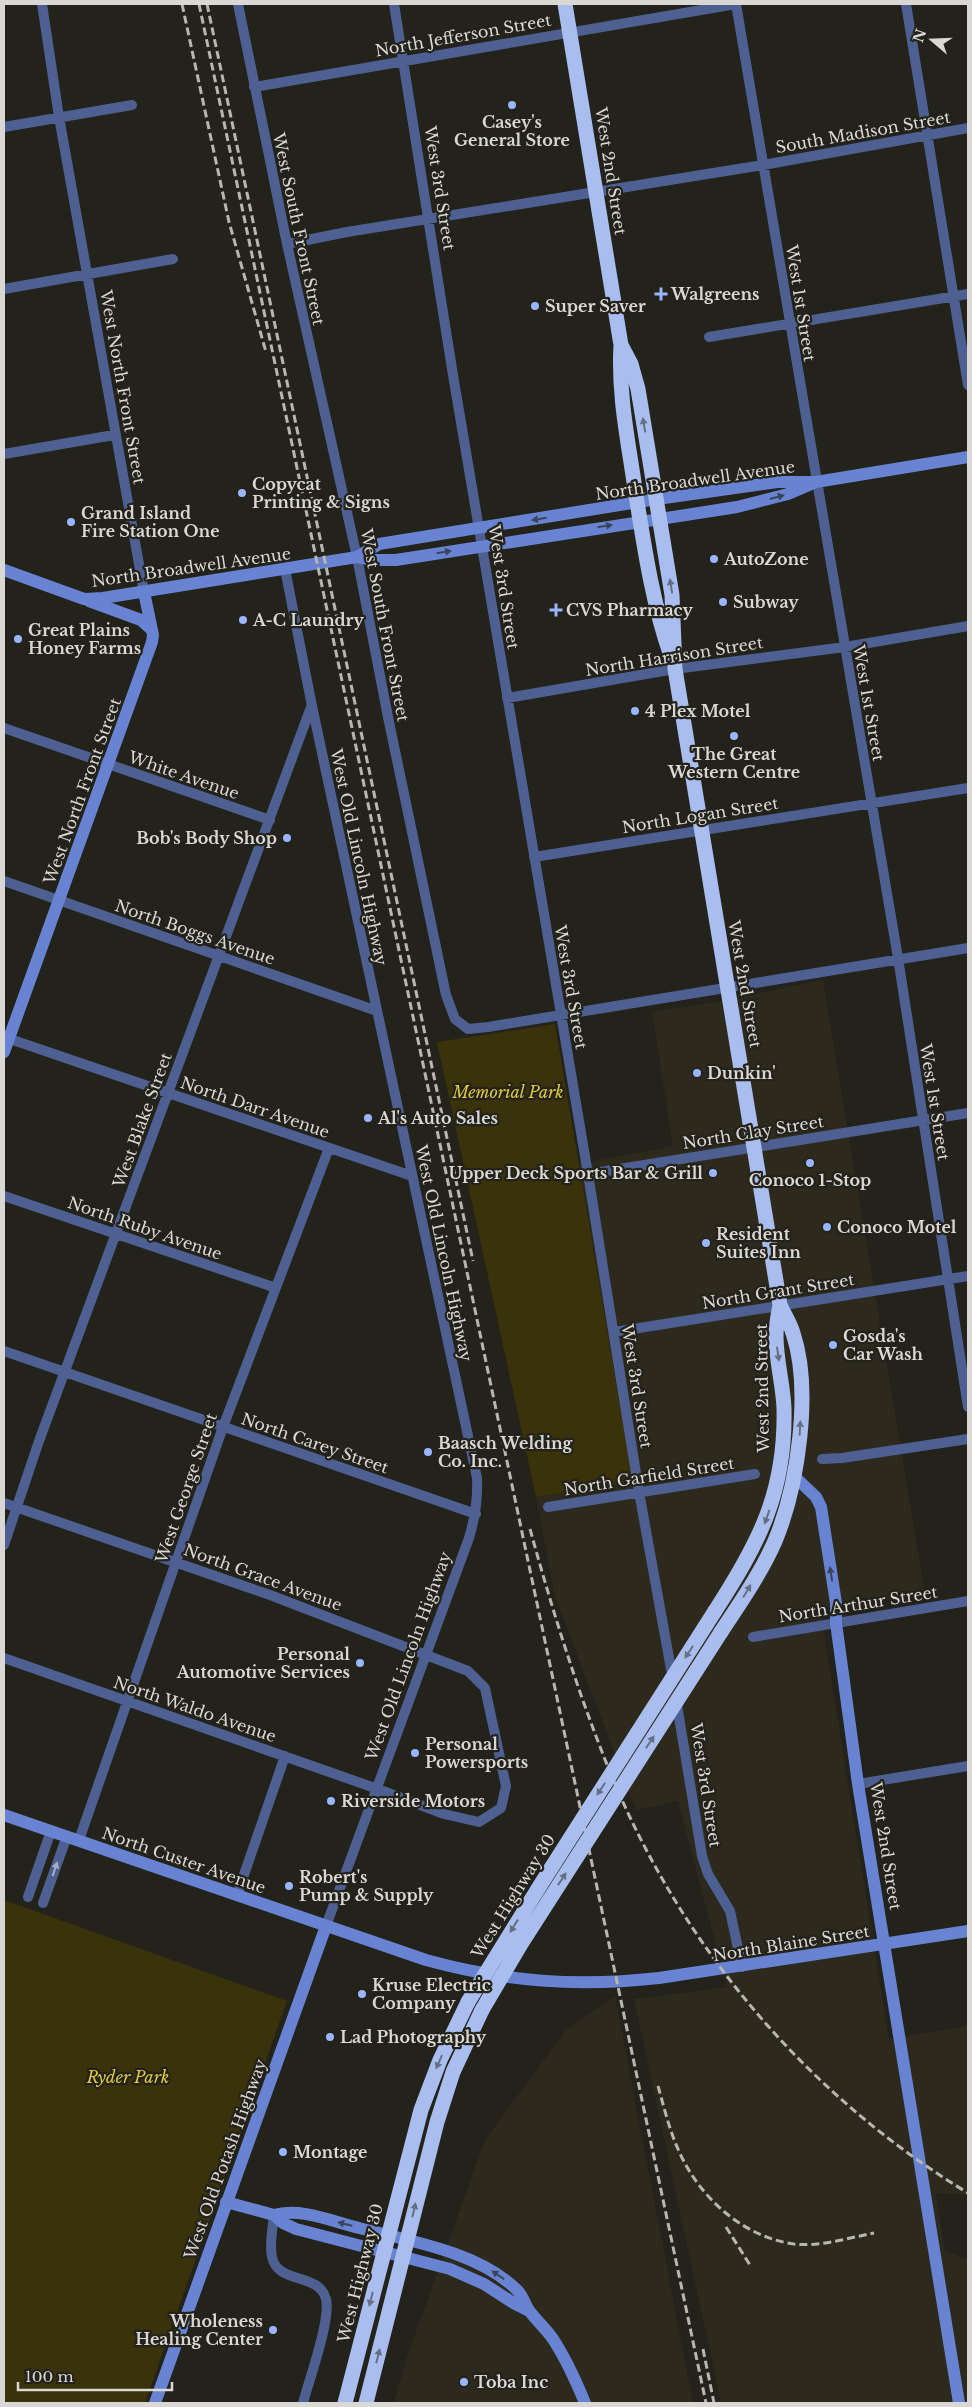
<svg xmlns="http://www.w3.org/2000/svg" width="972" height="2407" font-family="'Libre Baskerville',serif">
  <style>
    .built { fill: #2d2a1d }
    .green { fill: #39320a }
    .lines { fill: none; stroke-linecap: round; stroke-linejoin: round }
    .street { stroke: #4e6091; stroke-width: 10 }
    .secondary { stroke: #6783d2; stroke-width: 12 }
    .highway { stroke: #a9bdee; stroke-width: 15 }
    .rail { stroke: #b7b6b1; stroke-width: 3; stroke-dasharray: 8 4; stroke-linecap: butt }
    .highway-bridge { stroke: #a9bdee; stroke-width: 15 }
    .oneway { fill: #667084 }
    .oneway2 { fill: #3b445b }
    .oneway3 { fill: #a8aebd }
    .poi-dot { fill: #99b5fd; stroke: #23221b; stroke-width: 2 }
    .labels { text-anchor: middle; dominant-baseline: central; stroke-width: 4.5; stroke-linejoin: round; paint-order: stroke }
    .street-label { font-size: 16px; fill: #d9d8d4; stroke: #23221b }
    .poi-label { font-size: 16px; font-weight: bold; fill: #d9d8d4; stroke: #23221b; text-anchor: start }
    .park-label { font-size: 16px; font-style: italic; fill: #e1c941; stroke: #23221b }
  </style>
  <rect width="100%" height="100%" fill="#23221b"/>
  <path class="built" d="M 823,980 L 925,1595 L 820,1609 L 889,2039 L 968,2026 L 968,2195 L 936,2193 L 945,2251 L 968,2260 L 968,2403 L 721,2403 L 634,1999 L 727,1987 L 678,1801 L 636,1810 L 555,1596 L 536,1497 L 633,1482 L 579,1164 L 673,1146 L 652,1012 L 716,1002 Z
    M 615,1996 L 693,2403 L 394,2403 L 406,2360 L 485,2140 L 566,2030 Z"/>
  <path class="green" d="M 555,1024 L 633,1482 L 536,1497 L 437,1042 Z
    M 4,1900 L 287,2001 L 145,2403 L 4,2403 Z"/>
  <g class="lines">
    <path class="street" d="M 42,4 L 59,117 L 144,592
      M 238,4 L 287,244 L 357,557 L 388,717 L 446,995 L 455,1019 L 468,1029 L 488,1027 L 968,948
      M 394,4 L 453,375 L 588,1174 L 639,1492 L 673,1680
      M 736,4 L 898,958 L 968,1407
      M 906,4 L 968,385
      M 254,87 L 736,4
      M 4,127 L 132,105
      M 287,244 L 347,232 L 763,165 L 968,128
      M 4,289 L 173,259
      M 709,337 L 968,294
      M 4,454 L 114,435
      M 285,569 L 312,706 L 477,1478 C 478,1499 475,1518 469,1538 L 326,1926
      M 507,698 L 675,669 L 845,647 L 968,626
      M 4,728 L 270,820
      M 534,857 L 968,788
      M 4,881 L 377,1011
      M 4,1037 L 412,1176
      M 588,1174 L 968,1113
      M 4,1196 L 276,1288
      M 614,1332 L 968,1276
      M 4,1351 L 476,1514
      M 822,1459 L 842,1458 L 968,1439
      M 4,1503 L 270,1595 L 468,1671 L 485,1688 L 506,1786 L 501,1808 L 479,1822 L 444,1814 L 375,1788 L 4,1658
      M 548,1507 L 755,1474
      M 4,1545 L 39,1441 L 311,707
      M 753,1637 L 968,1601
      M 676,1699 L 702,1856 L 708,1874 L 730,1911 L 742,1967
      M 858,1784 L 968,1766
      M 79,1840 L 223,1427 L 329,1148
      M 237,1895 L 285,1756
      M 28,1897 L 51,1831
      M 43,1903 L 67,1836
      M 274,2215 C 273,2228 269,2244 272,2257 C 278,2285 319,2272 326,2299 C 331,2320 309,2380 303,2403"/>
    <path class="secondary" d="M 357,557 L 379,544 L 657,499 L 777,482 L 816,482 L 968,457
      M 4,570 L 84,599 L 103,598 L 357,557 L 374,560 L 396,560 L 737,507 L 788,494 L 816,482
      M 89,601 L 141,620 L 152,630
      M 4,1052 L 152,642 L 153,635 L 144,592
      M 794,1476 L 816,1497 L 821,1507 L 836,1603 L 836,1623 L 858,1784 L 959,2403
      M 4,1815 L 426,1960 C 506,1982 577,1987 659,1978 L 968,1931
      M 226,2202 L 274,2215 L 283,2223 L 296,2229 L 450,2269 L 484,2284 L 515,2304 L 529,2311
      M 274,2215 C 300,2207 334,2222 359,2228 C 410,2241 479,2252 517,2290 C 524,2297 525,2306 531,2313 C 538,2322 546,2329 553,2339 C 566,2359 576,2381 585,2403
      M 155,2403 L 326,1926"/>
    <path class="highway" d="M 565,4 L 621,345 C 618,394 628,440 635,489 C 644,545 652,602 671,656
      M 621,345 L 631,364 L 638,389 L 672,595 L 675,669 L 780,1305 C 784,1314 790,1323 793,1333 C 812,1390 798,1486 775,1541 C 761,1573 740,1603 721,1632
      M 715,1611 C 759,1543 786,1492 784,1408 C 783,1384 776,1360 776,1336 C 776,1326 778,1315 780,1305
      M 345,2403 L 421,2110 L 440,2060 L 468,2002
      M 366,2403 L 437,2122 L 453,2072 L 482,2010"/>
    <path class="rail" d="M 182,4 L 229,222 L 266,352
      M 199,4 L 706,2403
      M 207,4 L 473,1261
      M 530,1529 C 552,1609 577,1690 608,1767 C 679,1944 805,2094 968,2193
      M 658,2086 C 664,2107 669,2129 678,2149 C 698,2196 742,2237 794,2244 C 820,2247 848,2238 874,2233
      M 726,2227 L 750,2265
      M 703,2349 L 714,2403"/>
    <path class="highway-bridge" d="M 468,2002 L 541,1884 L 715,1611
      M 482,2010 L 521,1944 L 721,1632"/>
  </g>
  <defs><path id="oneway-solid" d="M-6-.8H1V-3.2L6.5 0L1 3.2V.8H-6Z" transform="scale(1.25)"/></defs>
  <g class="oneway">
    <use href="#oneway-solid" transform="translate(644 425) rotate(-100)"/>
    <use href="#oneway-solid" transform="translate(671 586) rotate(-99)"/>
    <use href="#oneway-solid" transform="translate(778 1354) rotate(82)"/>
    <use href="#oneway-solid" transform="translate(800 1428) rotate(-87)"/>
    <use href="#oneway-solid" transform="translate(767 1517) rotate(109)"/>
    <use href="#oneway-solid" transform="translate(747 1591) rotate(-59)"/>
    <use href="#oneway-solid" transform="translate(689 1652) rotate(123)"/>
    <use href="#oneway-solid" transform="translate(650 1742) rotate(-57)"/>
    <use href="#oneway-solid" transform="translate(601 1789) rotate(123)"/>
    <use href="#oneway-solid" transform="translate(562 1879) rotate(-57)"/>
    <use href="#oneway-solid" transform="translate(514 1926) rotate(122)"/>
    <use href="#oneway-solid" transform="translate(439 2062) rotate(114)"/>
    <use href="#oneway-solid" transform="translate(414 2210) rotate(-77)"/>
    <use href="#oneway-solid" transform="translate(371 2299) rotate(104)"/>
    <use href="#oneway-solid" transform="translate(378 2356) rotate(-76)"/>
  </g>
  <g class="oneway2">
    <use href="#oneway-solid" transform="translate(777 497) rotate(-15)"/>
    <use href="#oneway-solid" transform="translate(539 519) rotate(171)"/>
    <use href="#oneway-solid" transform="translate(605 526) rotate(-9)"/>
    <use href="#oneway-solid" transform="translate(444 552) rotate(-9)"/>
    <use href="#oneway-solid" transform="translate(831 1574) rotate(-99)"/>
    <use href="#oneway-solid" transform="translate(345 2224) rotate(-166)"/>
    <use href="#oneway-solid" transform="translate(498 2275) rotate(-146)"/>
  </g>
  <use class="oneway3" href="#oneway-solid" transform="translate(55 1869) rotate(-71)"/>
  <g class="poi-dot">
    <circle cx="512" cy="105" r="5"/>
    <path d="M658.5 286.5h5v5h5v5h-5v5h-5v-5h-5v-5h5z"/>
    <circle cx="535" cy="306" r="5"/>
    <circle cx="242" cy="493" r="5"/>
    <circle cx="71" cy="522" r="5"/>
    <circle cx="714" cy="559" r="5"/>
    <circle cx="723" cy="602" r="5"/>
    <path d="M553.5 602.5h5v5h5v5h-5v5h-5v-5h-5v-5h5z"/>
    <circle cx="243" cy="620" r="5"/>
    <circle cx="18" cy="639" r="5"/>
    <circle cx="635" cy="711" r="5"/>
    <circle cx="734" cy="736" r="5"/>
    <circle cx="287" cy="838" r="5"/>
    <circle cx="697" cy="1073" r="5"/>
    <circle cx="368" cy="1118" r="5"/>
    <circle cx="810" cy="1163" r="5"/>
    <circle cx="713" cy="1173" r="5"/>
    <circle cx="827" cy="1227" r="5"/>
    <circle cx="706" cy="1243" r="5"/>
    <circle cx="833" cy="1345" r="5"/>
    <circle cx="428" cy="1452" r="5"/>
    <circle cx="360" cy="1663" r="5"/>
    <circle cx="415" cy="1753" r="5"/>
    <circle cx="331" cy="1801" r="5"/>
    <circle cx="289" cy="1886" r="5"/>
    <circle cx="362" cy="1994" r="5"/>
    <circle cx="330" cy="2037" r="5"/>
    <circle cx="283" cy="2152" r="5"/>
    <circle cx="273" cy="2330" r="5"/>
    <circle cx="464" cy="2382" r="5"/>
  </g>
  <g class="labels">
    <g class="street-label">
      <text transform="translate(463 35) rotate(-10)">North Jefferson Street</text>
      <text transform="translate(863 132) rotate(-10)">South Madison Street</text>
      <text transform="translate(611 171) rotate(81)">West 2nd Street</text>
      <text transform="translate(440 188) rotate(81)">West 3rd Street</text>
      <text transform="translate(299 229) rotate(78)">West South Front Street</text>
      <text transform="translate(801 303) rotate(81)">West 1st Street</text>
      <text transform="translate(123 387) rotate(80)">West North Front Street</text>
      <text transform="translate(695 480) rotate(-8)">North Broadwell Avenue</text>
      <text transform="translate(191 567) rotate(-8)">North Broadwell Avenue</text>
      <text transform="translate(504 587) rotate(81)">West 3rd Street</text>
      <text transform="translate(385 625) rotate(79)">West South Front Street</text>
      <text transform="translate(674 656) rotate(-9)">North Harrison Street</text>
      <text transform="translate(869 703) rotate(80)">West 1st Street</text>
      <text transform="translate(184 775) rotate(19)">White Avenue</text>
      <text transform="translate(82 791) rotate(-70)">West North Front Street</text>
      <text transform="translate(700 815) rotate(-9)">North Logan Street</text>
      <text transform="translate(359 857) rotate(78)">West Old Lincoln Highway</text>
      <text transform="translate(195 932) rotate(19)">North Boggs Avenue</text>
      <text transform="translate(745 984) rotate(80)">West 2nd Street</text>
      <text transform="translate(571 987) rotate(80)">West 3rd Street</text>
      <text transform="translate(935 1102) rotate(81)">West 1st Street</text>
      <text transform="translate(255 1107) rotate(19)">North Darr Avenue</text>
      <text transform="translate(142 1120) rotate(-70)">West Blake Street</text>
      <text transform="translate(753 1132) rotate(-9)">North Clay Street</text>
      <text transform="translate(145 1228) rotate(19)">North Ruby Avenue</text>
      <text transform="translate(444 1253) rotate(78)">West Old Lincoln Highway</text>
      <text transform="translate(778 1291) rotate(-9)">North Grant Street</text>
      <text transform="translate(637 1386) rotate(81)">West 3rd Street</text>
      <text transform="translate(762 1388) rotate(-91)">West 2nd Street</text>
      <text transform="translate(315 1443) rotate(19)">North Carey Street</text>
      <text transform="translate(649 1476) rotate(-9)">North Garfield Street</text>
      <text transform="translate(186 1488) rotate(-71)">West George Street</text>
      <text transform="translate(263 1577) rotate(20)">North Grace Avenue</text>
      <text transform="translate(858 1604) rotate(-9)">North Arthur Street</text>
      <text transform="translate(408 1656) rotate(-70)">West Old Lincoln Highway</text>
      <text transform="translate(195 1709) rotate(19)">North Waldo Avenue</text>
      <text transform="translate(706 1785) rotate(81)">West 3rd Street</text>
      <text transform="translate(886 1846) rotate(81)">West 2nd Street</text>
      <text transform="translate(184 1860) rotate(19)">North Custer Avenue</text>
      <text transform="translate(513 1896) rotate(-58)">West Highway 30</text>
      <text transform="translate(791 1943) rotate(-9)">North Blaine Street</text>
      <text transform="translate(225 2159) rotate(-70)">West Old Potash Highway</text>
      <text transform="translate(360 2273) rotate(-76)">West Highway 30</text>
    </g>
    <g class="poi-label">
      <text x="512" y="122" text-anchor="middle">Casey's<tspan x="512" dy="18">General Store</tspan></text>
      <text x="671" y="294">Walgreens</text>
      <text x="545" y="306">Super Saver</text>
      <text x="252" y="484">Copycat<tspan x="252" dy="18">Printing &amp; Signs</tspan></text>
      <text x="81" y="513">Grand Island<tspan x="81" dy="18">Fire Station One</tspan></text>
      <text x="724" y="559">AutoZone</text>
      <text x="733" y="602">Subway</text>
      <text x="566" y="610">CVS Pharmacy</text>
      <text x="253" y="620">A-C Laundry</text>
      <text x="28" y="630">Great Plains<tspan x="28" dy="18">Honey Farms</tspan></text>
      <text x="645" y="711">4 Plex Motel</text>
      <text x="734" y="754" text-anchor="middle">The Great<tspan x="734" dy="18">Western Centre</tspan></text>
      <text x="277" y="838" text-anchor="end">Bob's Body Shop</text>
      <text x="707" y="1073">Dunkin'</text>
      <text x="378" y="1118">Al's Auto Sales</text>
      <text x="703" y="1173" text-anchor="end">Upper Deck Sports Bar &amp; Grill</text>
      <text x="810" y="1180" text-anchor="middle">Conoco 1-Stop</text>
      <text x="837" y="1227">Conoco Motel</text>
      <text x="716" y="1234">Resident<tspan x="716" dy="18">Suites Inn</tspan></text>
      <text x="843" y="1336">Gosda's<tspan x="843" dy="18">Car Wash</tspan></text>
      <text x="438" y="1443">Baasch Welding<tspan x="438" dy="18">Co. Inc.</tspan></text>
      <text x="350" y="1654" text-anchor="end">Personal<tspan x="350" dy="18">Automotive Services</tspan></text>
      <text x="425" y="1744">Personal<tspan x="425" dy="18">Powersports</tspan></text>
      <text x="341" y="1801">Riverside Motors</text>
      <text x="299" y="1877">Robert's<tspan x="299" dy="18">Pump &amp; Supply</tspan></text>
      <text x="372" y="1985">Kruse Electric<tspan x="372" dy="18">Company</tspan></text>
      <text x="340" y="2037">Lad Photography</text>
      <text x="293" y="2152">Montage</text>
      <text x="263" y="2321" text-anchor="end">Wholeness<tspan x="263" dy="18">Healing Center</tspan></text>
      <text x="474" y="2382">Toba Inc</text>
    </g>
    <g class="park-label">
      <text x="508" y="1092">Memorial Park</text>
      <text x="128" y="2077">Ryder Park</text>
    </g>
  </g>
  <rect width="972" height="2407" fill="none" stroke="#d9d8d4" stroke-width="10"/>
  <g transform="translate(932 40) rotate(289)" stroke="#23221b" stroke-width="4" paint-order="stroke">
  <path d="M0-4L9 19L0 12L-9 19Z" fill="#d9d8d4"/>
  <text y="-8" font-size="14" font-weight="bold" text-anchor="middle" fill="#d9d8d4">N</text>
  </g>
  <path d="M18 2382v8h154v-8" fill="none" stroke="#d9d8d4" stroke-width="2.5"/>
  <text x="25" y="2382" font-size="15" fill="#d9d8d4" stroke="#23221b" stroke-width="4" paint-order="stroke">100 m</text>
</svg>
